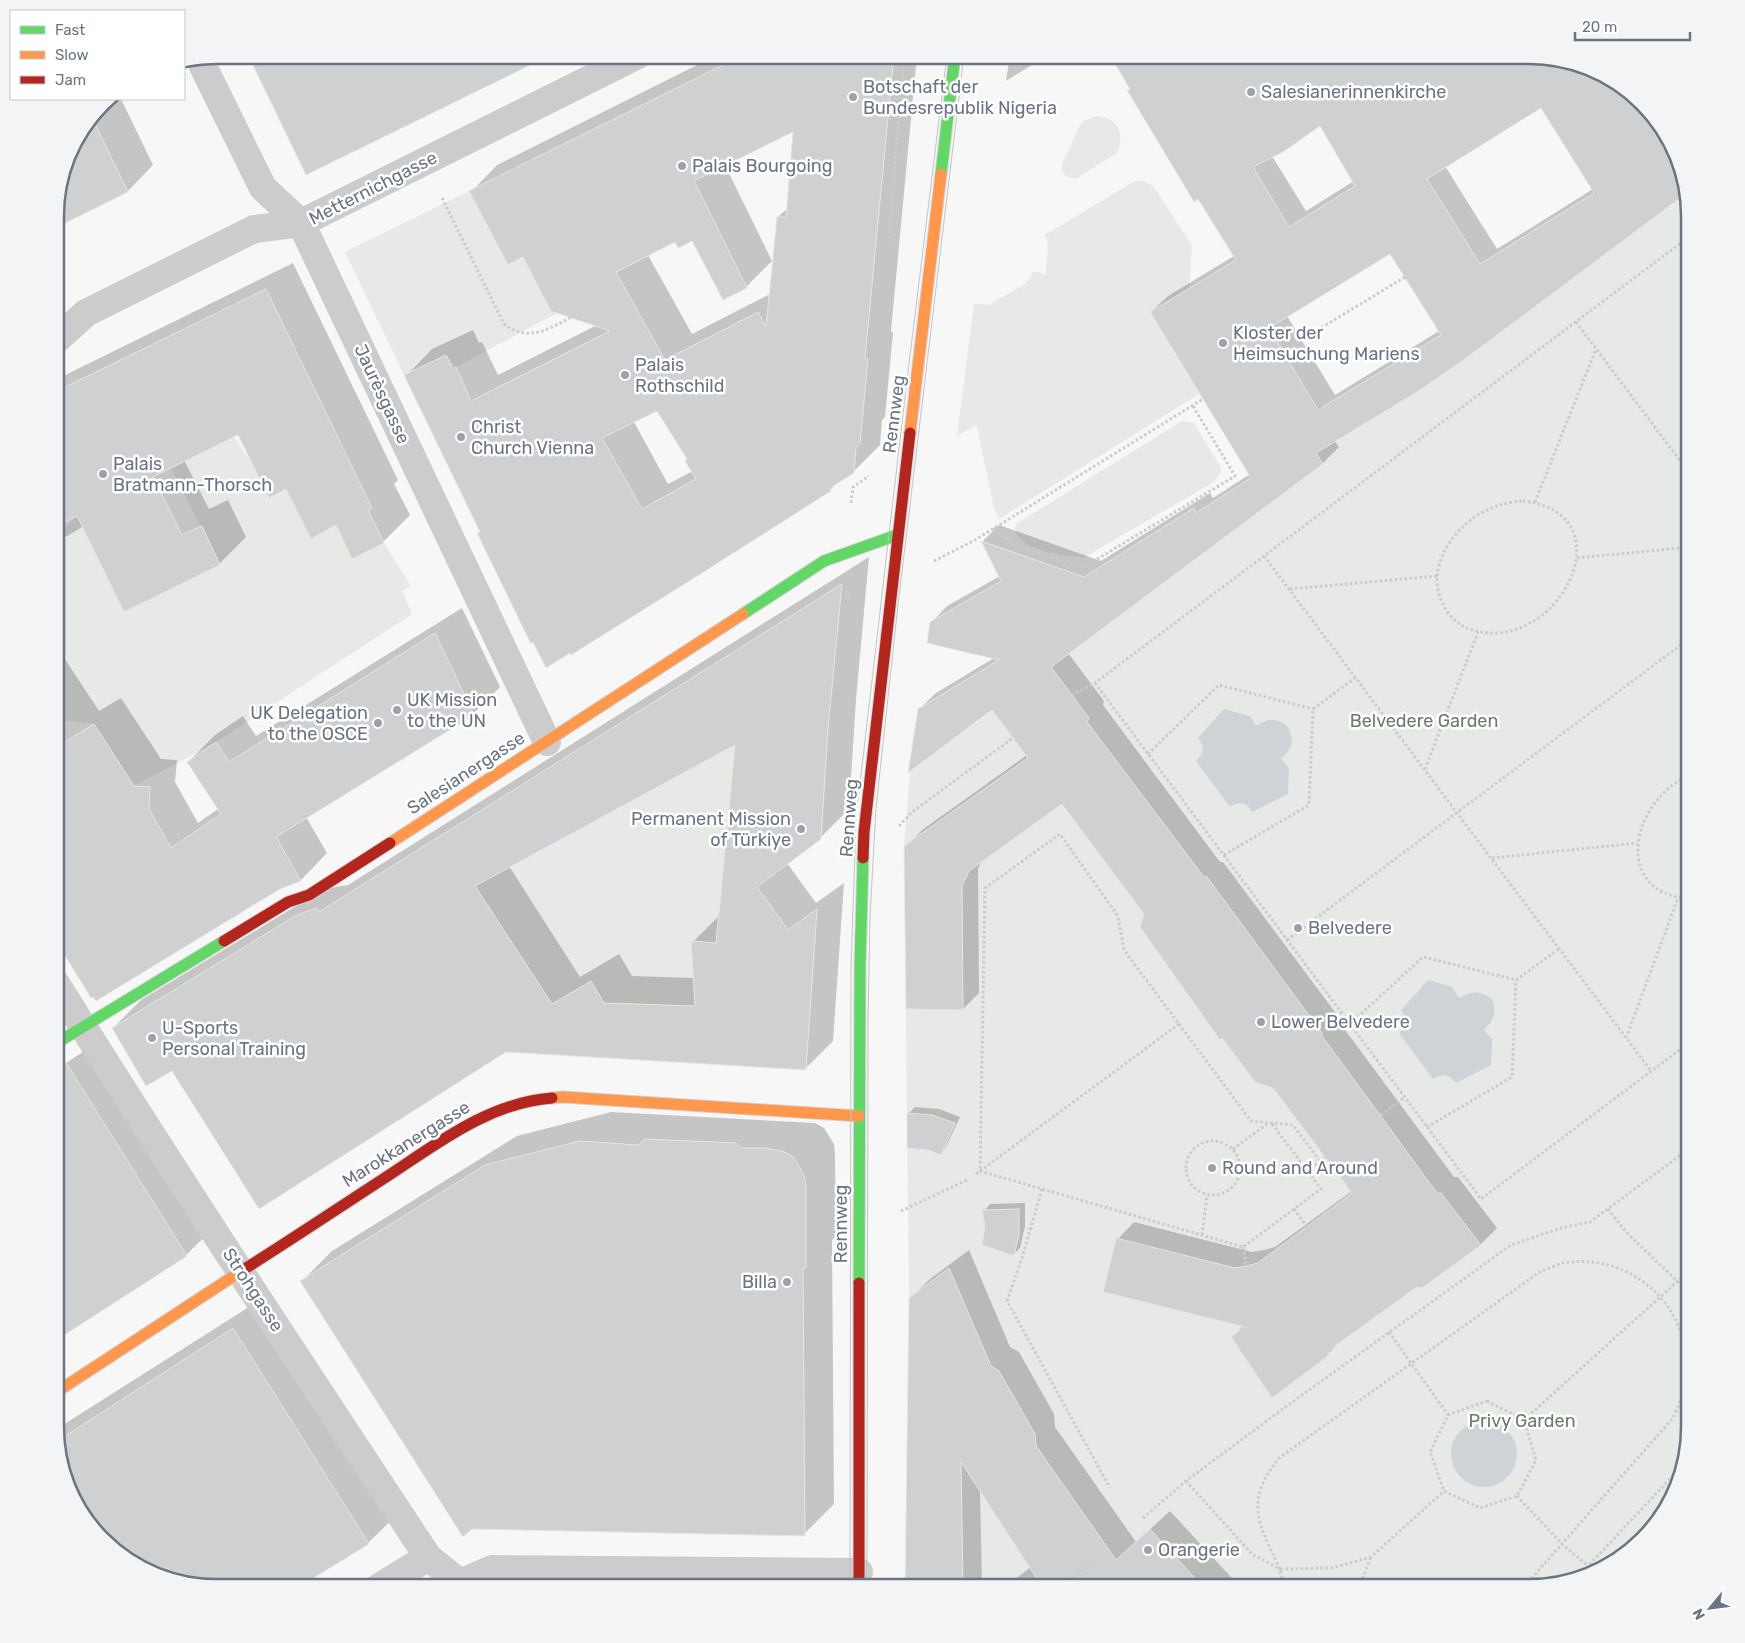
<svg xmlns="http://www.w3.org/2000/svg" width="1745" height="1643" font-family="Rubik,sans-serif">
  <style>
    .green { fill: #e6e9e5 }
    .water { fill: #cdd3d7 }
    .shadow { fill: #0003; fill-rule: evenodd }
    .building { fill: #cfd0d1; stroke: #e6e6e6; fill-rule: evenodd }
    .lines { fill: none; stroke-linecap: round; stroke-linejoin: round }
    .fast-casing { stroke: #d3d4d5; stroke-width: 13 }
    .slow-casing { stroke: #d3d4d5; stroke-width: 13 }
    .jam-casing { stroke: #d3d4d5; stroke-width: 13 }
    .path { stroke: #cacbcc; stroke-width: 3; stroke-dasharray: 2.5 2.5; stroke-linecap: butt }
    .street { stroke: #ccccce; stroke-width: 28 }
    .fast { stroke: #63d668; stroke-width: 11 }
    .slow { stroke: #ff974d; stroke-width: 11 }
    .jam { stroke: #b3261e; stroke-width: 11 }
    .tram { stroke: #c2c3c4; stroke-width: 1 }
    .poi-dot { fill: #9ba2ac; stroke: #fff; stroke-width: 2 }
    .labels { text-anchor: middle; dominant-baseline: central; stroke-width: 5; stroke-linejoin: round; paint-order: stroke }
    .poi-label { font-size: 18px; fill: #6a7584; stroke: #fff; text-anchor: start }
    .street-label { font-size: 18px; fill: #6a7584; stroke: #fff }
    .park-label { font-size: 18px; fill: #6a7b68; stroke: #fff }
    .rim { fill: none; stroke: #6a7584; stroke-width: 2.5 }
  </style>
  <rect width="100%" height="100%" fill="#f7f7f7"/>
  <path class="green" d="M 1096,116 C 1117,117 1126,134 1117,153 L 1077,178 C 1067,179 1061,175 1062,164 L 1080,125 L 1085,120 Z
    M 1139,181 L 1144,181 L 1154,187 L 1192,246 L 1189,289 L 1150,313 L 1199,394 L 999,519 L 994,509 L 977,427 L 976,425 L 957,436 L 974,304 L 989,305 L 1025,284 L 1034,271 L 1046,275 C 1045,260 1051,249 1045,235 L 1133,182 Z
    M 469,191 L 508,265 L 523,257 L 557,313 L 456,367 L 446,355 L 404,375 L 345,252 Z
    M 1687,193 L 1690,205 L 1690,1428 L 1678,1489 L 1651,1529 L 1634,1547 L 1591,1576 L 1540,1588 L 905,1588 L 909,1298 L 904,846 L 910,772 L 1323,464 L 1316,453 L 1507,327 Z
    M 1182,421 L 1194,423 L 1220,466 L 1221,472 L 1214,482 L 1083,558 L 1046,552 L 1027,545 L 1017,536 L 1015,530 L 1016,524 Z
    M 234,437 L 253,465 L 269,497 L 286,489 L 311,539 L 336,525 L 352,559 L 384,543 L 411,586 L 402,591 L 412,614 L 216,742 L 134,786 L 94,724 L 61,720 L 55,711 L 55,537 L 77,516 L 124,612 L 220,565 L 171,468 Z
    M 735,745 L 719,909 L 720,943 L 692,941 L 701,1006 L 604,1003 L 591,981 L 552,1004 L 475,886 Z"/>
  <path class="water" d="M 1224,709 L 1250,716 L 1256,726 C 1262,723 1267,719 1274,720 C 1289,721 1296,738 1289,750 C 1287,753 1283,756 1281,759 L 1289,768 L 1288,794 L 1252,812 C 1247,802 1239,801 1230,807 L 1196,761 C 1204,754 1205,747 1198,738 Z
    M 1428,980 L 1452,987 L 1459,998 C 1472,991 1480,990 1492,999 C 1497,1013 1494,1020 1484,1030 L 1492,1039 L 1491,1065 L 1456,1083 C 1449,1074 1443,1073 1433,1079 L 1399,1033 C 1407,1026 1408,1019 1401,1010 Z
    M1451 1454a33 33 0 1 1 66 0a33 33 0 1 1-66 0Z"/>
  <path class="shadow" d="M 717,55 L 917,55 L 891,331 L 893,333 L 885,417 L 882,420 L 880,445 L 853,472 L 839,481 L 830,490 L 478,533 L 481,530 L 406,376 L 432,349 L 473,330 L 479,343 L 482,342 L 498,375 L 597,325 L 524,255 L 471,192 L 497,165 ZM 795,130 L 789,207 L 778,217 L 770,294 L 692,334 L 648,255 L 676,241 L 692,239 L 746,287 L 772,261 L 725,165 ZM 658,410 L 688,459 L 693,471 L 668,484 L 634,422 Z
    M 1010,55 L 1048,55 L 1006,81 Z
    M 1591,67 L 1643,102 L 1678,154 L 1334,440 L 1339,447 L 1323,463 L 1068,653 L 1104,701 L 1103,705 L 1220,862 L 1223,862 L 1338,1016 L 1337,1019 L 1454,1177 L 1458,1177 L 1497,1228 L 1481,1244 L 1422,1287 L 1417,1285 L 1342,1339 L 1327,1355 L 1233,1337 L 1244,1325 L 1118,1239 L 1134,1222 L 1252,1252 L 1264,1250 L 1275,1247 L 1352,1191 L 1062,803 L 982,860 L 978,869 L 979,993 L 963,1009 L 906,847 L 922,830 L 1027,755 L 993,708 L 919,709 L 936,693 L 994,658 L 931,623 L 947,606 L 1000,576 L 983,541 L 999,525 L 1101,561 L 1210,493 L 1213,498 L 1250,474 L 1151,312 L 1168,296 L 1234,256 L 1129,90 ZM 1541,106 L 1593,189 L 1497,249 L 1445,166 ZM 1320,125 L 1354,181 L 1306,211 L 1272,156 ZM 1391,252 L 1439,331 L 1335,395 L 1287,316 Z
    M 107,99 L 121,99 L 153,165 L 128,191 L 55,226 L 71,145 Z
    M 293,263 L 398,480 L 394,484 L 410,515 L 383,542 L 336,523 L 287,487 L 239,433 L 184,460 L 209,509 L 228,500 L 246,537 L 219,564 L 84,526 L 55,543 L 55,380 Z
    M 869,557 L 856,699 L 849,809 L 820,838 L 787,863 L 816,903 L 844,883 L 833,1041 L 805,1069 L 505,1051 L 172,1070 L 113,1028 L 141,1000 L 324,889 L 348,885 ZM 737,743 L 720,915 L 693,942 L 695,978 L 632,976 L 619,954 L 580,977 L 509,866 Z
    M 462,608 L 500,687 L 473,714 L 306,817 L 327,853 L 301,880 L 279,888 L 55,807 L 55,644 L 99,711 L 121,698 L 161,759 L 177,760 L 175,782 L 198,823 L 218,809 L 188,762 L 215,735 L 243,716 L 256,736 Z
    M 100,1041 L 216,1226 L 186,1255 L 55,1340 L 55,1070 Z
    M 915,1107 L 939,1109 L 960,1117 L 946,1147 L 940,1154 L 909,1113 Z
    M 611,1112 L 815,1123 L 824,1128 L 834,1144 L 835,1155 L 836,1237 L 832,1240 L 834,1504 L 804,1534 L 302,1281 L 332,1251 L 517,1136 Z
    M 1025,1203 L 1025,1226 L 1020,1248 L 1014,1254 L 984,1211 L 990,1204 Z
    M 969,1250 L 1010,1347 L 1019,1352 L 1054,1414 L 1055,1427 L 1136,1542 L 1170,1511 L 1241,1588 L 1003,1588 L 1031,1567 L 980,1489 L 982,1588 L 906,1588 L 910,1299 L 930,1279 Z
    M 268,1295 L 403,1509 L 368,1543 L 215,1588 L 154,1576 L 102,1541 L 67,1489 L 55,1438 L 55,1430 Z
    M 719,1586 L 779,1587 L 717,1588 Z"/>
  <path class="building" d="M 248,55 L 551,55 L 306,175 Z
    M 743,55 L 894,55 L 865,358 L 868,359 L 860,444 L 856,447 L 854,473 L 830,488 L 831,491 L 702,573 L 571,655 L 570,653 L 546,668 L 533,642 L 531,644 L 477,533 L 480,532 L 404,375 L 446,355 L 453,369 L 456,367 L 471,401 L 610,331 L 551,311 L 523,257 L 508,265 L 469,191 ZM 793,132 L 786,217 L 777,217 L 766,327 L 758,312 L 665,360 L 616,272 L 675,242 L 678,248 L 692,241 L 723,300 L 747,288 L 694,181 ZM 657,411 L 687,459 L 685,461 L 696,479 L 642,509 L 602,438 Z
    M 1110,55 L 1540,55 L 1591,67 L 1643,102 L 1678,154 L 1687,193 L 1465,359 L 1417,392 L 1316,453 L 1323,464 L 1051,667 L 1089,718 L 1087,722 L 1204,877 L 1207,877 L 1322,1033 L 1322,1036 L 1437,1193 L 1441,1193 L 1481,1245 L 1422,1288 L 1417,1287 L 1328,1351 L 1328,1356 L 1272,1398 L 1231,1337 L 1245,1327 L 1103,1292 L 1116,1238 L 1235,1268 L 1246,1266 L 1258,1263 L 1352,1193 L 1273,1088 L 1255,1082 L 1222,1038 L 1220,1040 L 1140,927 L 1144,914 L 1062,804 L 969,871 L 962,886 L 963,1010 L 906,1009 L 904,846 L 1028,758 L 992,710 L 908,773 L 918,709 L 999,660 L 927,643 L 930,622 L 1001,581 L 981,541 L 1084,577 L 1194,508 L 1196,513 L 1251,478 L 1150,312 L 1236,260 L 1198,199 L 1194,202 L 1127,90 L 1130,89 ZM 1541,108 L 1594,193 L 1480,264 L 1427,179 ZM 1320,126 L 1355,186 L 1289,227 L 1253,167 L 1283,152 ZM 1390,254 L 1441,335 L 1318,410 L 1269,328 Z
    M 92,118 L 128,192 L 55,228 L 55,205 L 71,145 Z
    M 266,289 L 372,508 L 368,510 L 384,543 L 352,559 L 336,525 L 311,539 L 286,489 L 269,498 L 238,435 L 153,477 L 182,535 L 202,526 L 220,565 L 124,612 L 77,516 L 55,527 L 55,392 Z
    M 842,584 L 828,728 L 821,839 L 757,887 L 788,930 L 817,909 L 806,1070 L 506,1052 L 259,1209 L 172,1071 L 146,1086 L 112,1028 L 295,916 L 317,908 L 319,912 ZM 735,745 L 716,943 L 691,941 L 695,1006 L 604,1003 L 591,981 L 552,1004 L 475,886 Z
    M 435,633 L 474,715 L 276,837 L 301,881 L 280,889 L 96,1001 L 93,997 L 91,998 L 55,939 L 55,748 L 94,724 L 134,786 L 150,787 L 149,809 L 171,848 L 221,814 L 187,762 L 216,742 L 229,762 Z
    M 63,1058 L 187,1256 L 55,1341 L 55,1060 Z
    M 907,1113 L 932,1115 L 955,1123 L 941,1155 L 928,1150 L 907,1148 Z
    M 645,1139 L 736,1143 L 742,1148 L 765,1148 L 785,1152 L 794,1158 L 804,1175 L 806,1186 L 806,1268 L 803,1268 L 805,1536 L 472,1529 L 463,1537 L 300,1281 L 485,1165 L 580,1141 L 638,1145 Z
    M 1019,1209 L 1019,1234 L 1014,1256 L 982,1245 L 985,1225 L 982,1210 Z
    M 949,1268 L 991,1366 L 999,1371 L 1035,1434 L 1036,1446 L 1116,1560 L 1150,1529 L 1204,1588 L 1043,1588 L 961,1462 L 963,1588 L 905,1588 L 909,1298 Z
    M 233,1328 L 369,1544 L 297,1588 L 215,1588 L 154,1576 L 102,1541 L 67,1489 L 56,1442 Z"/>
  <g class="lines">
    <g class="fast-casing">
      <path id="fast" d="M 941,174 L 955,55
        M 743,614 L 824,561 L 897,535
        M 55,1044 L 224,941
        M 859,1283 L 860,966 L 863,858"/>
    </g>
    <g class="slow-casing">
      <path id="slow" d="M 910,433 L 941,174
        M 390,843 L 743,614
        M 552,1098 L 563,1097 L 859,1116
        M 55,1393 L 243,1270"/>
    </g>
    <g class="jam-casing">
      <path id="jam" d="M 863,858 L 864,832 L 910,433
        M 224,941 L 288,902 L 309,895 L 390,843
        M 243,1270 C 289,1241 334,1211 380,1181 C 433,1147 486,1103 552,1098
        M 859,1283 L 859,1588"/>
    </g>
    <path class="path" d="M 442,198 L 504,324 C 530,344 551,327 576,315
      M 898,245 L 889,236 L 904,55
      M 1576,322 L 1690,474
      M 1283,351 L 1405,277
      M 1523,501 C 1631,513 1557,659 1469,629 C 1458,625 1449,616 1444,606 C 1424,571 1451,529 1483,512 C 1496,505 1509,502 1523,501 Z
      M 1535,502 L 1596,349
      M 851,503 L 853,487 L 869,476
      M 994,528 L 1015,546 L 1084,567 L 1235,476 L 1193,406
      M 1264,556 L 1651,1071
      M 1577,558 L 1690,547
      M 934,561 L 975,540 L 1203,399
      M 1290,589 L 1437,576
      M 846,590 L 848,599 L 855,599
      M 1095,683 L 1481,1199 L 1690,1042
      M 1072,695 L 1095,683 L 1690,236
      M 1148,754 L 1219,685 L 1313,709
      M 1425,769 L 1478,632
      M 1690,775 C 1632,799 1610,893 1690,899
      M 899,826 L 912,812 L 1013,738
      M 1224,855 L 1309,805 L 1313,709 L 1355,678
      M 1492,858 L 1637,843
      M 1287,940 L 1690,638
      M 1350,1024 L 1423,957 L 1516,980 L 1559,949
      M 1626,1038 L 1678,898
      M 1381,1115 L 1405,1097
      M 1272,1124 L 1321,1189 L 1243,1247 L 980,1171 L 985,888 L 1060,834 L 1118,916 L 1124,950 L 1251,1121 L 1293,1125 L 1320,1161
      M 1427,1127 L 1512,1077 L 1516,980
      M1186 1168a27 27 0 1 1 54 0a27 27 0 1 1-54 0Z
      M 1233,1149 L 1267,1124
      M 1307,1171 L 1325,1158
      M 976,1174 L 1179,1024
      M 1042,1189 L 1022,1258 L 1007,1301 L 1110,1488
      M 1294,1209 L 1307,1227
      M 1608,1209 L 1628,1234 L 1677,1281 L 1690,1298
      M 901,1211 L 967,1180
      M 1202,1235 L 1207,1195
      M 1243,1247 L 1246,1266
      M 1389,1332 L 1448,1415
      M 1487,1401 L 1524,1420 L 1536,1460 L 1517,1496 L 1480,1508 L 1444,1491 L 1430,1452 L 1448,1415 Z
      M 1524,1420 L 1690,1270
      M 1186,1481 L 1252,1554 L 1280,1569 C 1258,1523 1244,1502 1279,1458 L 1541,1271 C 1548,1269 1556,1265 1563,1263 C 1629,1252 1688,1303 1687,1370 C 1687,1387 1680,1403 1673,1418 L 1523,1588
      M 1517,1496 L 1561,1543 L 1588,1566
      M 1143,1518 L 1186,1481 L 1284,1408 L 1511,1245 L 1561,1228 L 1590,1222 L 1690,1148
      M 1576,1579 L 1683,1465
      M 1067,1588 L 1064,1585 L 1094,1559
      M 1284,1588 L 1280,1569 L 1332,1568 L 1371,1557 L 1444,1491
      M 1359,1588 L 1371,1557"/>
    <path class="street" d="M 199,58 L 263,188 L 301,223 L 547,742
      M 55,341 L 86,313 L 254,229 L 301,223 L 638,55
      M 55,982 C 176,1176 302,1366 428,1557 L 460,1583 L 463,1588
      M 460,1583 L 492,1569 L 859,1572
      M 378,1588 L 428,1557"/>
    <use href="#fast" class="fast"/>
    <use href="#slow" class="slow"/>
    <use href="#jam" class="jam"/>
    <path class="tram" d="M 850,1588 L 851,969 L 856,818 L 907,380 L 947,55
      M 867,1588 L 868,1021 L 870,916 L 876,808 L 898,605 L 964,55"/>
  </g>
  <g class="poi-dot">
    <circle cx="1251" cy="92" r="5"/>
    <circle cx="853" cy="97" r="5"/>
    <circle cx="682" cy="166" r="5"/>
    <circle cx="1223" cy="343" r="5"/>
    <circle cx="625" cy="375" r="5"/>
    <circle cx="461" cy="437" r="5"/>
    <circle cx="103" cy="474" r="5"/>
    <circle cx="397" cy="710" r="5"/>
    <circle cx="378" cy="723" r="5"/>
    <circle cx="801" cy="829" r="5"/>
    <circle cx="1298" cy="928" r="5"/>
    <circle cx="1261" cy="1022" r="5"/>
    <circle cx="152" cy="1038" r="5"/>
    <circle cx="1212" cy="1168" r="5"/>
    <circle cx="787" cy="1282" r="5"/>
    <circle cx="1148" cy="1550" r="5"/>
  </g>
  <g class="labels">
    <g class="poi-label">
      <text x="863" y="87">Botschaft der<tspan x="863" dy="21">Bundesrepublik Nigeria</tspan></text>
      <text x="1261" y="92">Salesianerinnenkirche</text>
      <text x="692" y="166">Palais Bourgoing</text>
      <text x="1233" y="333">Kloster der<tspan x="1233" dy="21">Heimsuchung Mariens</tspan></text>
      <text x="635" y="365">Palais<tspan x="635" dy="21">Rothschild</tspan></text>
      <text x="471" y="427">Christ<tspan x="471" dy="21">Church Vienna</tspan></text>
      <text x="113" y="464">Palais<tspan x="113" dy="21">Bratmann-Thorsch</tspan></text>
      <text x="407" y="700">UK Mission<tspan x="407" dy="21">to the UN</tspan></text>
      <text x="368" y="713" text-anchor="end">UK Delegation<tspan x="368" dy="21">to the OSCE</tspan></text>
      <text x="791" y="819" text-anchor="end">Permanent Mission<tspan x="791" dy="21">of Türkiye</tspan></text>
      <text x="1308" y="928">Belvedere</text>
      <text x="1271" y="1022">Lower Belvedere</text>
      <text x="162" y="1028">U-Sports<tspan x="162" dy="21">Personal Training</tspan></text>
      <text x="1222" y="1168">Round and Around</text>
      <text x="777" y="1282" text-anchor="end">Billa</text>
      <text x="1158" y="1550">Orangerie</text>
    </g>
    <g class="street-label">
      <text transform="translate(373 188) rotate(-27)">Metternichgasse</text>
      <text transform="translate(382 394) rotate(65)">Jaurèsgasse</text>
      <text transform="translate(894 414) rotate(-83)">Rennweg</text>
      <text transform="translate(466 773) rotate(-33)">Salesianergasse</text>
      <text transform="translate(849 818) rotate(-86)">Rennweg</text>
      <text transform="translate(406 1144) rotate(-32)">Marokkanergasse</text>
      <text transform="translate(841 1224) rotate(-90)">Rennweg</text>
      <text transform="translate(253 1290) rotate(57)">Strohgasse</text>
    </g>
    <g class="park-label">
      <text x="1424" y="721">Belvedere Garden</text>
      <text x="1522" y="1421">Privy Garden</text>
    </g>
  </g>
  <path d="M0 0H1745V1643H0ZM216 64H1529A152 152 0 0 1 1681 216V1427A152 152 0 0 1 1529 1579H216A152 152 0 0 1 64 1427V216A152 152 0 0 1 216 64Z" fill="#f3f4f5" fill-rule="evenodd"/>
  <path class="rim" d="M216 64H1529A152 152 0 0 1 1681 216V1427A152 152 0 0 1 1529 1579H216A152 152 0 0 1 64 1427V216A152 152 0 0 1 216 64Z"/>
  <rect x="10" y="10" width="175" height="90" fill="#ffffff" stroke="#c3c8ce"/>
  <rect x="20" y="26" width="25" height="8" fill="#63d668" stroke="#c3c8ce"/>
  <text x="55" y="35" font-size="15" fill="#6a7584">Fast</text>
  <rect x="20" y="51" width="25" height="8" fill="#ff974d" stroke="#c3c8ce"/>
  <text x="55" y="60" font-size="15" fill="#6a7584">Slow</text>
  <rect x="20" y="76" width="25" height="8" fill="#b3261e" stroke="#c3c8ce"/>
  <text x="55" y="85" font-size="15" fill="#6a7584">Jam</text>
  <g transform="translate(1710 1608) rotate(241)" stroke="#ffffff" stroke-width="4" paint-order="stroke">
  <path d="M0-4L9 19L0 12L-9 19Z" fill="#6a7584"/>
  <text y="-8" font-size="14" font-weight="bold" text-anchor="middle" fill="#6a7584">N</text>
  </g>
  <path d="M1575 32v8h115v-8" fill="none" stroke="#6a7584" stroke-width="2.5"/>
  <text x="1582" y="32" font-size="15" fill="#6a7584" stroke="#ffffff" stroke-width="4" paint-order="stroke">20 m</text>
</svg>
